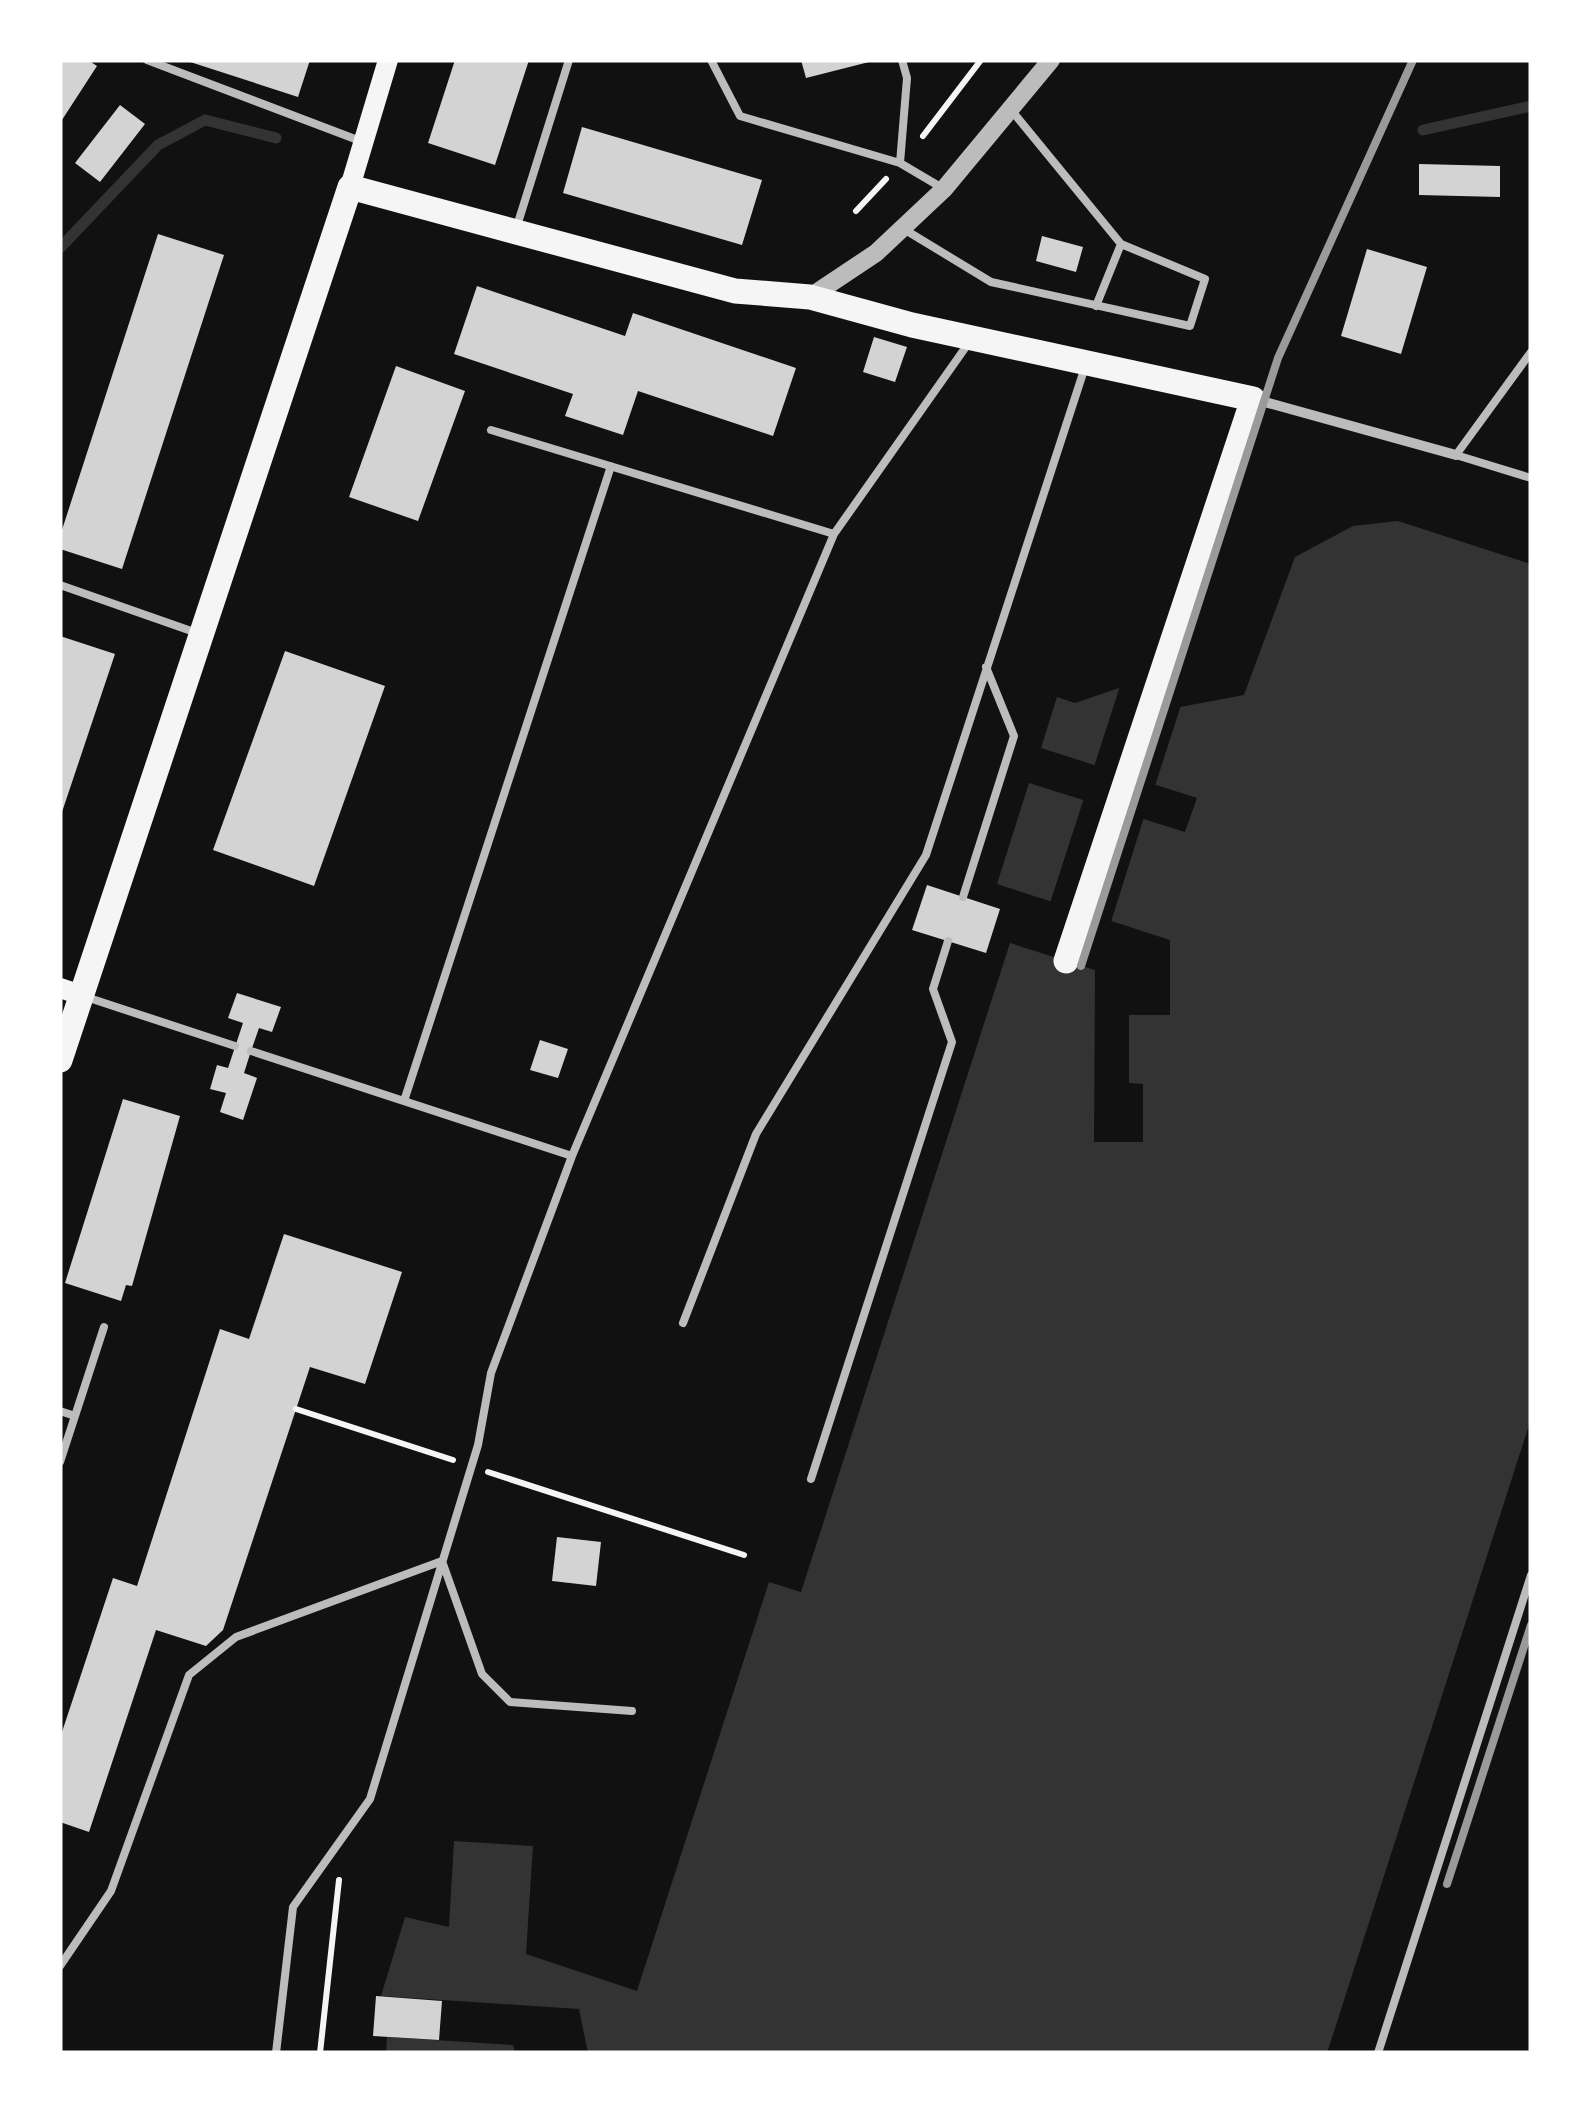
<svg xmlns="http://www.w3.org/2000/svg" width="1591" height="2113" font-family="Ubuntu,sans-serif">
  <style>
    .water { fill: #333 }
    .pier { fill: #111 }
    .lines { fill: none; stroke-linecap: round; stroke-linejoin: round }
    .stream { stroke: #333; stroke-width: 11 }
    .building { fill: #d3d3d3 }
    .path { stroke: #f5f5f5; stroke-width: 6 }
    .service { stroke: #bcbcbc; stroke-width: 8 }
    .minor { stroke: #bcbcbc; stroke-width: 10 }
    .tertiary { stroke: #bcbcbc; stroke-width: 18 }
    .secondary { stroke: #f5f5f5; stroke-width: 20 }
    .primary { stroke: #f5f5f5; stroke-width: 25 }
    .rail { stroke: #9a9a9a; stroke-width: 8 }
  </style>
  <rect width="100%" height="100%" fill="#111"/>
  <path class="water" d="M 1398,521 L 1531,564 L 1531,1419 L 1327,2053 L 588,2053 L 579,2009 L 381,1996 L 405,1917 L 449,1927 L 454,1841 L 533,1846 L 526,1954 L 637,1991 L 769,1582 L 801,1592 L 1010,943 L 1095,970 L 1094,1142 L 1143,1142 L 1143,1084 L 1129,1083 L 1129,1015 L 1170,1015 L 1170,940 L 997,884 L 1029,783 L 1185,832 L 1197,798 L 1041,748 L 1057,697 L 1075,703 L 1119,688 L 1180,707 L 1244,695 L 1295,557 L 1353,526 Z
    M 387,2037 L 513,2045 L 515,2053 L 386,2053 Z"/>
  <path class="pier" d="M 1121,683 L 1182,702 L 1154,789 L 1093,770 Z
    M 1085,795 L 1145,814 L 1110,925 L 1049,906 Z"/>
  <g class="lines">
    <path class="stream" d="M 1423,130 L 1531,106
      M 60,248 L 158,145 L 205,120 L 276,138"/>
  </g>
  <path class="building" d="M 60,60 L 88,60 L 97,66 L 60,123 Z
    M 184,60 L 310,60 L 298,97 Z
    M 455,60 L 529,60 L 495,165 L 428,143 Z
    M 801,60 L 873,60 L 873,61 L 806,78 Z
    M 120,105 L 145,124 L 100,182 L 75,163 Z
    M 582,127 L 762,180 L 742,245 L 563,193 Z
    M 1419,164 L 1500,166 L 1500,197 L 1419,195 Z
    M 158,234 L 224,255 L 122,569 L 60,549 L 60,536 Z
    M 1042,236 L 1083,247 L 1076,272 L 1036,261 Z
    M 1367,249 L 1427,267 L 1401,354 L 1341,336 Z
    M 477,286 L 625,336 L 633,313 L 796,368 L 773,436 L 638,391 L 623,435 L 565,416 L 573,394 L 454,354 Z
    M 874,337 L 907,347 L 895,382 L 863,372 Z
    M 396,366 L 465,391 L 418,521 L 349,497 Z
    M 60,636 L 115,654 L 61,815 L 60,815 Z
    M 285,651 L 385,686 L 314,886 L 213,850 Z
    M 927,885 L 1000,909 L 986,953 L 912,930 Z
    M 237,993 L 281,1007 L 272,1032 L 259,1028 L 251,1051 L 244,1073 L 257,1078 L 243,1120 L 220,1112 L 226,1093 L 210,1089 L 217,1065 L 228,1068 L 243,1023 L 228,1018 Z
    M 540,1040 L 568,1049 L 558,1078 L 530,1070 Z
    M 123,1099 L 180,1116 L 132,1286 L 126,1285 L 121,1301 L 65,1283 Z
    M 284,1234 L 402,1272 L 365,1384 L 310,1367 L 223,1630 L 206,1646 L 156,1630 L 89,1832 L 60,1822 L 60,1738 L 113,1578 L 137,1586 L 220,1329 L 249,1339 Z
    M 557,1537 L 601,1542 L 596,1586 L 552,1581 Z
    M 376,1996 L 442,2001 L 439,2040 L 373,2036 Z"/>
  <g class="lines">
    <path class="path" d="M 923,136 L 981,60
      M 856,211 L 886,179
      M 296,1409 L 453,1460
      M 488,1472 L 744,1555
      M 320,2053 L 339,1880"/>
    <path class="service" d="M 147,60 L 363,142
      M 711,60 L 740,116 L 900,163
      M 902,60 L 907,78 L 900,163 L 944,189
      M 902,228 L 991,282 L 1190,326 L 1205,279 L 1121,244 L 1012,111
      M 516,229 L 569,60
      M 1096,306 L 1121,244
      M 1531,352 L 1456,455 L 1531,478
      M 491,430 L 834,534
      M 60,585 L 197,633
      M 963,897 L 1014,736 L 986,667
      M 86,997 L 235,1046
      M 251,1051 L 572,1156
      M 404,1101 L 611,466
      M 683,1323 L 756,1134 L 926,855 L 1085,367
      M 60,1411 L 75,1416
      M 60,1462 L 104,1327
      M 811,1479 L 952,1042 L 933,989 L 948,941
      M 60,1966 L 111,1891 L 189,1675 L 236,1637 L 442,1561 L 482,1674 L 510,1702 L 632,1711
      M 276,2053 L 293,1907 L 370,1799 L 478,1445 L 491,1373 L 572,1156 L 834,534 L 970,341
      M 1378,2053 L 1531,1575"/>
    <path class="minor" d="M 1254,399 L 1456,455"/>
    <path class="tertiary" d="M 810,297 L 876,253 L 944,189 L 1051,60"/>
    <path class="secondary" d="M 350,187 L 388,60
      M 60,988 L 81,995"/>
    <path class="primary" d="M 60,1060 L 350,187 L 735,291 L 810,297 L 912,325 L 1253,399 L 1066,961"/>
    <path class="rail" d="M 1081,966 L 1278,358 L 1413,60
      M 1447,1884 L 1531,1625"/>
  </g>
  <rect width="1591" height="2113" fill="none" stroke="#ffffff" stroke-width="125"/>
</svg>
